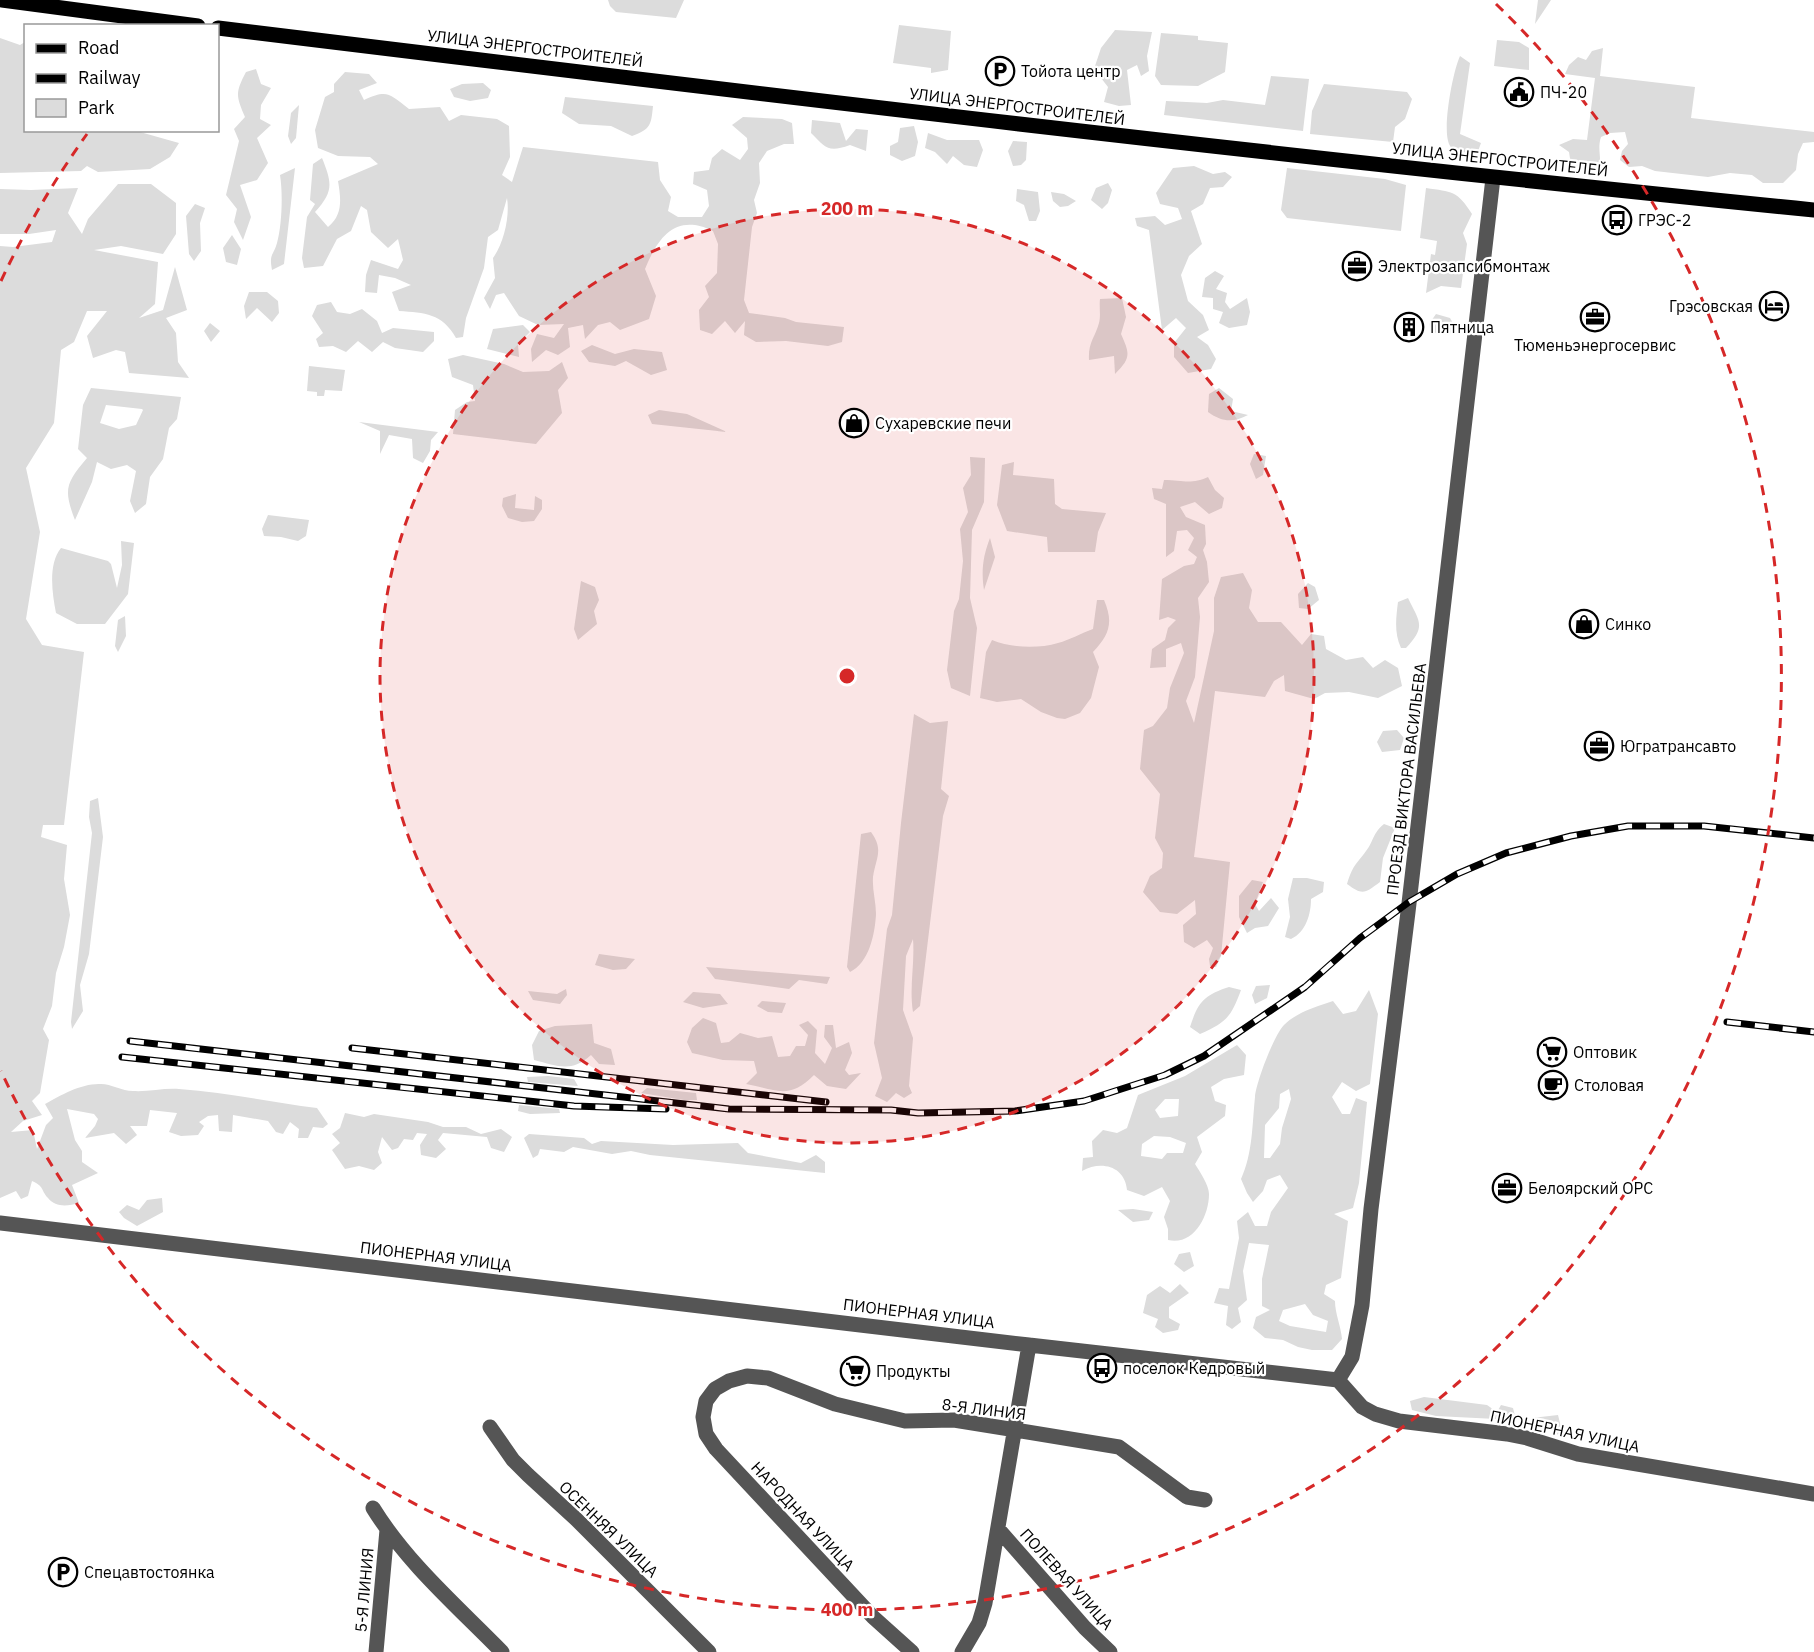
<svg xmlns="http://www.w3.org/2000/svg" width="1814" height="1652" font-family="'IBM Plex Sans',sans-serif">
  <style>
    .green { fill: #dcdcdc; fill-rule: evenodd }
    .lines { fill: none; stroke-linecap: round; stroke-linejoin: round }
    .minor { stroke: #555; stroke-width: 15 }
    .major { stroke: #000; stroke-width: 15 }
    .rail-casing { stroke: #000; stroke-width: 7 }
    .rail { stroke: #fff; stroke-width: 4.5; stroke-dasharray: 14; stroke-linecap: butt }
    .ring { fill: none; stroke: #d62828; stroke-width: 3; stroke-dasharray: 10 8 }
    .labels { text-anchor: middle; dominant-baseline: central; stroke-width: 4.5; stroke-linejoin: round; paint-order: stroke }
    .street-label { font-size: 16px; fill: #000; stroke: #fff }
    .poi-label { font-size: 16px; fill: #000; stroke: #fff; text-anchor: start }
    .centre { fill: #d62828; stroke: #fff; stroke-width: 3 }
    .ring-label { font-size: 18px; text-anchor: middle; font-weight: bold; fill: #d62828; stroke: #fff; stroke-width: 4.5; stroke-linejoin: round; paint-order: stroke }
  </style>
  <rect width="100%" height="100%" fill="#fff"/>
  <path class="green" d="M 608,0 L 684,0 L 676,18 L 616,12 L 610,6 Z
    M 1538,0 L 1551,0 L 1535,24 Z
    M 899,25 L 951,31 L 948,70 L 931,73 L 931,68 L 893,63 Z
    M 1115,30 L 1152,32 L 1147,56 L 1149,71 L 1141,76 L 1137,65 L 1127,70 L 1131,105 L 1119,106 L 1104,102 L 1108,87 L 1094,69 L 1101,48 Z
    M 1161,33 L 1198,36 L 1198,40 L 1228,43 L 1225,72 L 1198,86 L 1161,85 L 1155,76 Z
    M 0,38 L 20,45 L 25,42 L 26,130 L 141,131 L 140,132 L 179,143 L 170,157 L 150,169 L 98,172 L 87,166 L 81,171 L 0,173 Z
    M 1497,40 L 1519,42 L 1529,48 L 1529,70 L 1494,66 Z
    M 1603,48 L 1600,76 L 1695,87 L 1691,118 L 1814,132 L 1814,142 L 1803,143 L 1798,154 L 1796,170 L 1783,183 L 1763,183 L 1752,175 L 1730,173 L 1708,177 L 1655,171 L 1642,166 L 1629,167 L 1620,160 L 1622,151 L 1628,144 L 1625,132 L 1610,133 L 1601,137 C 1597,149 1602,157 1599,168 L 1585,171 L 1571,165 L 1569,152 L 1559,145 L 1573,139 L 1587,140 L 1595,78 L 1565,74 L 1569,65 L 1578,57 L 1586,60 L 1592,51 Z
    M 1460,56 L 1470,63 L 1460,134 L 1481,143 L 1477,154 L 1455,151 C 1453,149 1450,147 1449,144 C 1442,128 1453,71 1460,56 Z
    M 256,69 L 261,84 L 271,88 L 261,105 L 260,119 L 271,125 L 257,138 L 268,163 L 257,180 L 240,185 L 251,217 L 243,240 L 234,222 L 237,209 L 226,195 L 239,141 L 234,129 L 245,117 C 236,96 235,93 246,72 Z
    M 345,72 L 369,74 L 377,83 L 359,90 L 364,100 C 388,89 389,94 409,109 L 440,107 L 449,121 L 461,115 L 497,119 L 509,126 L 510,157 L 502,175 L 512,182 L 523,147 L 658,162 L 660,180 L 671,197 L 668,211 L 678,217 L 702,217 L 709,206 L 707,190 L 693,184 L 694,172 L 709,170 L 712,158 L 722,149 L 740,160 L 748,149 L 747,138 L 732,125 L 743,117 L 782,119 L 792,123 L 794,144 L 784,144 L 767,151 L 759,163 L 760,183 L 754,200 L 757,213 L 752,227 L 744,300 L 749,313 L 785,318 L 796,322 L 844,327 L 842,342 L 828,346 L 786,341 L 756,342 L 744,335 L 745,321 L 735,333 L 725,321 L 712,334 L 700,330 L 699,310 L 709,297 L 705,286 L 717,273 L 718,244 L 713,231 C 676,213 658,237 645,269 L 656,296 L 649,319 L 620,330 L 610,322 L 598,325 L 585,339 L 583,325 L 568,328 L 570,347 L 558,355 L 546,350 L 532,362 L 531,349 L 537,334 L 554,338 L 564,324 L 538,325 L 519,316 L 504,293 L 496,295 L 490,309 L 484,298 L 495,278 L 493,258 C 504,243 510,216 507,198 L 498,230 L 488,237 L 484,268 L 466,318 L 463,337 L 456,338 C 442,313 425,313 399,311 L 392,292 L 411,285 L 395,278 L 379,275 L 377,293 L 365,292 L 366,275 L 371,260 L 398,269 L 403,260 L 398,239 L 388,248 L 371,232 L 367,210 L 361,206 L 351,231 L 337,239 L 323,266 L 304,268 L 302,258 L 307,217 L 315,204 L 310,200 L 313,164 L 322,158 C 332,183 334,191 315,212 L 328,227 C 343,215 341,199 338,181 L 378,164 L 370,157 L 338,156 L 318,148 L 315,130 L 325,97 L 334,92 L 334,84 Z
    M 1271,76 L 1309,79 L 1303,131 L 1164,115 L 1166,101 L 1207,103 L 1223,100 L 1265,105 Z
    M 483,83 L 491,90 L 488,98 L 470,101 L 454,97 L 450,89 L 462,84 Z
    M 1324,84 L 1407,92 L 1412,99 L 1405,119 L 1395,127 L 1393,142 L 1310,134 L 1312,111 Z
    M 565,97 L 653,106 C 651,125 651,129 632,136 L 611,126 L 579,124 L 562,113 Z
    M 299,105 L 296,138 L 291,144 L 288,136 L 291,113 Z
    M 812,120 L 840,123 L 846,141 L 856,129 L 868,130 L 866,151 L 850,145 C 828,153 826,148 811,133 Z
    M 914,126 L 918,142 L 915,156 L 902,161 L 890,155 L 890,146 L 898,142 L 900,128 Z
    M 928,133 L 947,140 L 979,140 L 983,150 L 977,167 L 964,165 L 953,156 L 947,164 L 935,152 L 925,148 Z
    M 1013,141 L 1027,142 L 1026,160 L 1021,165 L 1013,166 L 1008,151 Z
    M 1194,166 L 1213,174 L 1225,172 L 1232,177 L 1223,187 L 1210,188 L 1203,204 L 1191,211 L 1202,244 L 1189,256 L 1181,275 L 1188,301 L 1203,315 L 1209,330 L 1197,337 L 1208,345 L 1216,359 L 1211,369 L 1188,373 L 1174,357 L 1174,343 L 1186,328 L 1176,318 L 1162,330 L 1149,230 L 1137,226 L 1135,218 L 1155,216 L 1165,225 L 1182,219 L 1178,208 L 1160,204 L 1156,193 L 1173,168 Z
    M 295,168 L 284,264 L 272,270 C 269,253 273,257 277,243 C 282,225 283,193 280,175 Z
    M 1287,168 L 1385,179 L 1406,185 L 1401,231 L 1287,218 L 1281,210 Z
    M 1108,183 L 1112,190 L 1108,203 L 1102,209 L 1091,200 L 1096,188 Z
    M 118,184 L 151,184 L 176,203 L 176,234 L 163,254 L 121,246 L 94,250 L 158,262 L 155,304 L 139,318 L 163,310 L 175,267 L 187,310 L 166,318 L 176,333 L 178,362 L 189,378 L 129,373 L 125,352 L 116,350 L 93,358 L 87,336 L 107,311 L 87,311 L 74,342 L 61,350 L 54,423 L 26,468 L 40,532 L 26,619 L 42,645 L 84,652 L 64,825 L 43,825 L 41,837 L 67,845 L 64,879 L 70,915 L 64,947 L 56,973 L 52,1006 L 43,1029 L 49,1040 L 40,1093 L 32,1101 L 42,1115 L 23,1121 L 11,1132 L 33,1130 L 37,1149 L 46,1125 L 53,1118 L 45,1104 C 61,1095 82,1083 101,1084 C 111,1084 122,1091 133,1091 C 148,1092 163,1088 179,1089 C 225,1092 270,1102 317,1108 L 328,1124 L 323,1128 L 313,1127 L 308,1138 L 298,1138 L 299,1129 L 290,1122 L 283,1134 L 276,1132 L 268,1121 L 233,1115 L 232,1132 L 219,1131 L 218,1115 L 208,1116 L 199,1122 L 204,1126 L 198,1135 L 181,1136 L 169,1132 L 177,1113 L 150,1110 L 147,1126 L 130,1126 L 137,1135 L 126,1144 L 114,1133 L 85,1138 L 95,1126 L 98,1119 L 94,1114 L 67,1109 L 75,1140 L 82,1151 L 82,1162 L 98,1173 L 72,1185 L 79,1203 C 68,1206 56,1208 48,1198 C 40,1189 45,1187 32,1181 L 28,1196 L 21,1199 L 16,1191 L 0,1198 L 0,246 L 13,247 L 52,242 L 56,230 L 29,234 L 0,234 L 0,189 L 31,190 L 78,188 L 68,213 L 82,234 L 88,219 Z
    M 1426,188 C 1452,192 1457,190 1472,214 L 1463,233 L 1467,244 L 1461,288 L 1441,286 L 1426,293 L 1431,254 L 1435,255 L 1437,241 L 1420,238 Z
    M 1017,189 L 1038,192 L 1040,211 L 1036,221 L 1029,221 L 1024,205 L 1016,201 Z
    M 1051,192 L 1064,194 L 1076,201 L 1068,206 L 1060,207 L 1053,201 Z
    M 195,204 L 205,208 L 200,223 L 201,251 L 194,261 L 189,254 L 186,216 Z
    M 232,235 L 241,249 L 237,265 L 226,262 L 223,248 Z
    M 1215,271 L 1224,276 L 1216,289 L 1227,293 L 1225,302 L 1230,309 L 1247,298 L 1250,312 L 1247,325 L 1229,328 L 1219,323 L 1223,312 L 1213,309 L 1213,298 L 1202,297 L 1205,278 Z
    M 249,292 L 267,292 L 278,301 L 279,313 L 272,322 L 257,308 L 246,319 L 244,306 Z
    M 1122,298 L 1126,317 L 1121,334 C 1130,354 1131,358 1115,374 L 1114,356 L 1089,360 C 1088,342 1095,338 1099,323 C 1101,316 1099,306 1100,299 Z
    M 331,302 L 337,312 L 350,314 L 362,309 L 377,321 L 382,333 L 393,328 L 434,332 L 434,341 L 423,352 L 395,348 L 383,342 L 372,352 L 358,341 L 346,352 L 333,346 L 319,347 L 316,339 L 323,333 L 312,316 L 317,305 Z
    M 1436,314 L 1450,318 L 1455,327 L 1449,335 L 1431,332 L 1429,324 Z
    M 210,323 L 220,331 L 211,342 L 204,331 Z
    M 523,325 L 530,332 L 518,344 L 519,357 L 487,349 L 493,329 Z
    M 592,345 L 615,354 L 634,349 L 662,352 L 667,370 L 651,375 L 626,361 L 615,366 L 589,362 L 581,351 Z
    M 463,355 L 504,364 L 523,372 L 549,371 L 562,362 L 568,378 L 558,390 L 562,413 L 536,444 L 453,434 L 455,410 L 467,402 L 475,401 L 473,385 L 452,377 L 448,359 Z
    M 309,366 L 345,370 L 342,391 L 325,390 L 324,396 L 317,396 L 317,392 L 307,391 Z
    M 91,388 L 181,397 L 177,419 L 169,428 L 163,459 L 150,477 L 146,504 L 135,513 L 130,501 L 136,471 L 127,465 L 111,469 L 97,462 L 92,482 L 75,520 C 63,489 66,483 87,458 L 78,449 L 83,405 ZM 106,405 L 142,409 L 143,410 L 136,425 L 119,429 L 100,423 Z
    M 1219,388 L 1233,399 L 1231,411 L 1248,415 C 1233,423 1222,422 1208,412 L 1209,394 Z
    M 659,410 L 687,414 L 727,432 L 652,424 L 648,415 Z
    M 359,422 L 438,432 L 431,440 L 430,451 L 423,463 L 413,458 L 412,439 L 389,435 L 380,454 L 380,431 Z
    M 1254,454 L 1266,456 L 1263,475 L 1256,479 L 1250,464 Z
    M 970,457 L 985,458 L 984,502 L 972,530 L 970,598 L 977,628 L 970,696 L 951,688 L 947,670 L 954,611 L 959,599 L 963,561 L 960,529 L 968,512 L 963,488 L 971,475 Z
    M 1014,462 L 1013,475 L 1054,479 L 1055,504 L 1062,509 L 1106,513 L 1098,532 L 1095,552 L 1048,552 L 1047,537 L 1007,531 L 997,505 L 1002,465 Z
    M 1208,477 L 1215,490 L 1224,498 L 1222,508 L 1209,514 L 1195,502 L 1180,507 L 1186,517 L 1205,525 L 1206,544 L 1203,550 L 1207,562 L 1209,582 L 1198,598 L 1200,617 L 1195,677 L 1186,701 L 1194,723 L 1214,631 L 1214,598 L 1221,577 L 1243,573 L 1252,590 L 1249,608 L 1258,622 L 1281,622 L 1302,645 L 1311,634 L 1324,636 L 1326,649 L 1346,660 L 1363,657 L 1373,668 L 1385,660 L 1398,668 L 1402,686 L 1378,698 L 1349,692 L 1325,693 L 1314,699 L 1285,691 L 1284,675 L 1274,681 L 1265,697 L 1215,691 L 1194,857 L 1230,862 L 1221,956 L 1216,967 L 1210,966 L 1209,959 L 1213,948 L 1207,940 L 1194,948 L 1184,942 L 1183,925 L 1196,914 L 1195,900 L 1177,914 L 1160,912 L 1143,892 L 1150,876 L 1162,868 L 1163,853 L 1155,838 L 1160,794 L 1140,769 L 1144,730 L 1153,726 L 1167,708 L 1170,688 L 1184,653 L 1181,643 L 1166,649 L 1166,667 L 1150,668 L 1152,649 L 1165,640 L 1168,628 L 1176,620 L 1168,617 L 1159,620 L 1162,579 L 1184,566 L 1194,564 L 1197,557 L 1188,550 L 1194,538 L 1187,530 L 1177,531 L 1174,551 L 1166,557 L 1166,504 L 1154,499 L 1152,488 L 1162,489 L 1164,480 C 1182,480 1191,485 1208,477 Z
    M 516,494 L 515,508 L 534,510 L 535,496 L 542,500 L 542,509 L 534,521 L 522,522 L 508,518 L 502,506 L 503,498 Z
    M 268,515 L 309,520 L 306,536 L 298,541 L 281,537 L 264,536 L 262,529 Z
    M 990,538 L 995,557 L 984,590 C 981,571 983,556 990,538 Z
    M 121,541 L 134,543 L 128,594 L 105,624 L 77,624 L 56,613 C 52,593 48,564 61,548 L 108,561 L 111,564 L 117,588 L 122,565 Z
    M 581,581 L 595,587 L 599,600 L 594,611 L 597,624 L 578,640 L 574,629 Z
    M 1308,583 L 1315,587 L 1319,600 L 1308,609 L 1299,608 L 1298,594 Z
    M 1408,598 C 1419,621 1427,626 1406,648 L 1401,648 C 1394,633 1396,618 1398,602 Z
    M 1097,600 L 1104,600 C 1114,623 1109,635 1093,652 L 1099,667 L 1091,698 L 1080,713 L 1065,719 L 1057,718 L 1041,712 L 1021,699 L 997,702 L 980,698 L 986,652 L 992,640 C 1011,648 1038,649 1058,643 C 1070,640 1081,633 1093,629 Z
    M 125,616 L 126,636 L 118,652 L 115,646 L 118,620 Z
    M 914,714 L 930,723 L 948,721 L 941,789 L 949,796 L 943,816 L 920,1006 L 913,1012 C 909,987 915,964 913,939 L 906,956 L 903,1010 L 913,1038 L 909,1086 L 912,1093 L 904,1098 L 896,1093 L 887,1102 L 875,1096 L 882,1078 L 874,1043 L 887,929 L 892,915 L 901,823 Z
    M 1397,730 L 1404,738 L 1400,750 L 1382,752 L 1377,742 L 1383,731 Z
    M 98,798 L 103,837 L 89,954 L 80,985 L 83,1011 L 72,1029 L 71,1022 L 92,833 L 89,817 L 90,801 Z
    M 1384,824 L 1395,828 L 1383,858 L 1380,882 C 1365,893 1363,896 1347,884 C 1353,865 1355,866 1366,851 C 1374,841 1372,834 1384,824 Z
    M 871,832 C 884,850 876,857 873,877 C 872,889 876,902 876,914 C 875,934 869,963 850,972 L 847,967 L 861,834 Z
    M 1293,878 L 1307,878 L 1324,882 L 1323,892 L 1311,899 C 1311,914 1306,932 1291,939 L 1285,937 L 1290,917 L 1288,899 Z
    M 1252,880 L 1263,882 L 1255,904 L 1259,911 L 1271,898 L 1279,908 L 1268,926 L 1255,928 L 1247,933 L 1239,917 L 1239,896 Z
    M 599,954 L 635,959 L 626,969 L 613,970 L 595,965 Z
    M 706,967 L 830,977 L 827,984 L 799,980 L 789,989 L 715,979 Z
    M 1270,985 L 1267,998 L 1255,1004 L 1252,995 L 1256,986 Z
    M 1229,987 L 1241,990 C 1231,1017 1227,1022 1200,1034 L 1190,1027 C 1198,1002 1204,995 1229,987 Z
    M 566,989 L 567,995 L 560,1004 L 533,1000 L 528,991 L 557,994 Z
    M 1369,990 L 1378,1014 L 1370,1084 L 1356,1091 L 1342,1082 L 1332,1097 L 1342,1114 L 1350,1114 L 1356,1098 L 1367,1102 L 1359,1183 L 1353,1208 L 1334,1214 L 1348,1221 L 1341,1278 L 1326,1285 L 1324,1294 L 1335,1301 C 1335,1314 1341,1326 1342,1339 L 1332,1350 L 1312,1350 L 1298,1347 L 1283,1340 L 1265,1338 L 1253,1328 L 1256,1317 L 1270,1310 L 1262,1306 L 1262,1279 L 1269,1245 L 1249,1243 L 1243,1271 L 1247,1300 L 1238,1308 L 1241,1322 L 1232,1329 L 1226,1325 L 1228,1306 L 1214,1303 L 1219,1288 L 1229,1289 L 1239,1238 L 1237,1221 L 1248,1212 L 1255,1226 L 1267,1226 L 1271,1212 L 1288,1188 L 1280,1175 L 1267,1180 L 1263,1191 L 1253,1202 L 1247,1193 L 1241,1179 C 1253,1152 1252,1126 1255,1097 C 1256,1083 1274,1035 1284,1025 C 1297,1012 1316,1007 1333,1001 L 1343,1014 L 1356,1011 ZM 1289,1089 L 1291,1099 L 1282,1128 L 1280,1144 L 1270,1158 L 1264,1158 L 1265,1125 L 1279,1108 L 1280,1094 ZM 1305,1304 L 1313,1315 L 1328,1321 L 1326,1332 L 1290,1326 L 1279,1321 L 1283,1310 Z
    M 693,992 L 720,994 L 728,1004 L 703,1008 L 683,1002 Z
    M 762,1001 L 786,1003 L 782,1013 L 768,1012 L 757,1006 Z
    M 703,1018 L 716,1023 L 721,1043 L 729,1042 L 740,1033 L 758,1038 L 772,1036 L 778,1057 L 790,1056 L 796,1046 L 805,1046 L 808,1035 L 799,1025 L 808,1021 L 817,1030 L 815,1053 L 825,1064 L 832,1048 L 824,1037 L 825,1025 L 833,1025 L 836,1048 L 849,1042 L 852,1053 L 845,1070 L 849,1075 L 861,1073 L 846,1089 L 827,1086 L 814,1075 C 789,1100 778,1090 746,1084 L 757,1073 L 754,1061 L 723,1060 L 692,1053 L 687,1042 L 692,1028 Z
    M 592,1024 L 594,1043 L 611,1049 L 615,1065 L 599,1064 L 591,1055 C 571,1073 558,1066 534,1060 L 532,1045 L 539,1031 L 555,1026 Z
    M 1237,1045 L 1246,1055 L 1244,1075 L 1224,1079 L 1211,1087 L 1215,1101 L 1226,1105 L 1225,1116 L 1197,1137 L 1202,1152 L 1195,1164 C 1200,1172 1209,1185 1209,1194 C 1209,1217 1193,1246 1168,1240 L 1168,1229 L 1164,1217 L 1170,1201 L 1162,1187 L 1144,1196 L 1127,1190 C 1125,1166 1101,1160 1082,1171 L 1083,1158 L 1093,1157 L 1092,1141 L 1103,1130 L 1117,1133 L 1127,1128 L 1138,1095 L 1185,1076 ZM 1165,1099 L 1179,1099 L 1178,1116 L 1160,1118 L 1155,1110 ZM 1154,1136 L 1170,1137 L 1186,1143 L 1183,1153 L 1167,1153 L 1162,1159 L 1141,1156 L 1142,1144 Z
    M 548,1076 L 574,1079 L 578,1086 L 528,1082 L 527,1077 Z
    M 647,1088 L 696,1093 L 697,1100 L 684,1100 L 641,1093 Z
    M 519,1105 L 559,1109 L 560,1113 L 530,1114 L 518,1111 Z
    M 345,1113 L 364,1117 L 374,1114 L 428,1122 L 443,1127 L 466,1127 L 481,1134 L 501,1129 L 512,1137 L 504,1152 L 491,1148 L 487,1137 L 443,1133 L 438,1140 L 446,1149 L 436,1158 L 421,1155 L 420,1145 L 427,1134 L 417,1133 L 413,1140 L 404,1139 L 398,1148 L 392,1150 L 382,1137 L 378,1152 L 382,1163 L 374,1170 L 359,1166 L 345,1169 L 332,1150 L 340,1143 L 332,1134 L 340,1128 Z
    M 529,1134 L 584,1138 L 592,1144 L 601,1141 L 673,1145 L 738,1143 L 748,1153 L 801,1163 L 816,1155 L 825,1162 L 825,1173 L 650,1155 L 631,1151 L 612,1154 L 573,1147 L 564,1152 L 540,1149 L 538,1155 L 533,1158 L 524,1138 Z
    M 162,1198 L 163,1212 L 137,1226 L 124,1218 L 119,1212 L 127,1205 L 139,1210 L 147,1200 Z
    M 1133,1209 L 1153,1212 L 1149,1220 L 1133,1222 L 1118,1210 Z
    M 1190,1252 L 1194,1266 L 1184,1272 L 1174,1264 L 1179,1254 Z
    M 1180,1284 L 1189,1293 L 1169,1307 L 1169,1318 L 1180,1324 L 1178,1330 L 1163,1333 L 1155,1327 L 1158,1319 L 1143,1313 L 1147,1295 L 1160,1286 L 1170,1293 Z
    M 1424,1397 L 1487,1405 L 1497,1412 L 1501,1405 L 1513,1408 L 1516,1420 L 1436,1416 L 1412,1410 L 1410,1401 Z
    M 1558,1415 L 1561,1427 L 1560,1436 L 1551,1430 L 1538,1430 L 1532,1418 Z"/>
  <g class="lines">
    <path class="minor" d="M 0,1223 L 1029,1345 L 1338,1380 L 1362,1407 L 1375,1414 L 1399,1421 L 1507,1434 L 1527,1438 L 1578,1454 L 1814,1494
      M 1338,1380 L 1352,1357 L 1362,1305 L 1371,1209 L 1408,912 L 1493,178
      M 490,1427 L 513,1460 L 528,1475 L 576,1519 L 709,1652
      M 373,1508 C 407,1563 457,1606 502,1652
      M 999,1530 L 1085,1628 L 1110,1652
      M 376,1652 L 387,1530
      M 912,1652 L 873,1617 L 716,1449 L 706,1434 L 703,1417 L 706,1401 L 715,1389 L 729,1381 L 747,1376 L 768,1378 L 835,1404 L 905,1421 L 954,1420 L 1119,1447 L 1187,1497 L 1205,1500
      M 962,1652 L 979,1623 L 985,1603 L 1029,1345"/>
    <path class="major" d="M 2,0 L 198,26
      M 218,28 C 749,93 1281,157 1814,210"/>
    <g class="rail-casing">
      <path id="rail" d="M 1727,1022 L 1814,1032
        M 130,1041 L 729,1109 L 891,1110 L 918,1113 L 1015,1111 L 1084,1101 L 1165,1075 L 1204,1056 L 1305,987 L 1360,938 L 1409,902 L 1457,874 L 1506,853 L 1571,836 L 1628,826 L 1704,826 L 1814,838
        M 352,1048 L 826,1102
        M 122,1057 L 574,1106 L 666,1109"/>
    </g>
    <use href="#rail" class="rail"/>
  </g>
  <circle cx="847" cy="676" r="467" fill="#d62828" fill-opacity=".12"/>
  <g class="ring">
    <circle cx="847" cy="676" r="467"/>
    <path d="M1 281A934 934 0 0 1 87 134M1496 4A934 934 0 1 1 1 1071"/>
  </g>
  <defs>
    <g id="parking-ring" transform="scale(1.5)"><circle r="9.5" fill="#fff" stroke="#000" stroke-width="1.5"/><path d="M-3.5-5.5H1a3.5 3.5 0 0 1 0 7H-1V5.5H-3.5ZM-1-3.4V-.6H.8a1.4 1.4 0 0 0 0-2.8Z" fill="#000"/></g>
    <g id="civic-ring" transform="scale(1.5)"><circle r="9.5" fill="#fff" stroke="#000" stroke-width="1.5"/><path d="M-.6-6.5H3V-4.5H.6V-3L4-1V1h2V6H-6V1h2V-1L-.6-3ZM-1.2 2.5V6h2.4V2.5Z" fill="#000"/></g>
    <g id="bus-ring" transform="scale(1.5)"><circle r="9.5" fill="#fff" stroke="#000" stroke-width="1.5"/><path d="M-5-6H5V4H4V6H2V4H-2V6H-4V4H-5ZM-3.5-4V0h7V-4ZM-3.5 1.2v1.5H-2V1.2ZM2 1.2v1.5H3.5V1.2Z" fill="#000"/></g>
    <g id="office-ring" transform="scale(1.5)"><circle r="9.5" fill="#fff" stroke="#000" stroke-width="1.5"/><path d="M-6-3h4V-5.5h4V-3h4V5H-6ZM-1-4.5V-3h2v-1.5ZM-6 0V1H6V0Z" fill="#000"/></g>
    <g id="hotel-ring" transform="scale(1.5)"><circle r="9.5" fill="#fff" stroke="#000" stroke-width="1.5"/><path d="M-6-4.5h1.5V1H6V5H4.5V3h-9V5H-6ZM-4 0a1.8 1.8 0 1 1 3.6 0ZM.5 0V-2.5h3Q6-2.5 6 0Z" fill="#000"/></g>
    <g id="building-ring" transform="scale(1.5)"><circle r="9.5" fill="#fff" stroke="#000" stroke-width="1.5"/><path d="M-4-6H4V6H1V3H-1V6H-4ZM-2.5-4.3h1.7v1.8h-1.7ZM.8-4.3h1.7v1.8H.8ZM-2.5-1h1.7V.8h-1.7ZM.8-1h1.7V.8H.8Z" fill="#000"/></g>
    <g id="shop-ring" transform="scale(1.5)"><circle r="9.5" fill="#fff" stroke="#000" stroke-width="1.5"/><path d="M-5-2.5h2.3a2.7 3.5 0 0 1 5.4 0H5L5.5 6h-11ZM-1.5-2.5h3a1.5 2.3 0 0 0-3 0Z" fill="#000"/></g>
    <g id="supermarket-ring" transform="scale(1.5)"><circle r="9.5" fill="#fff" stroke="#000" stroke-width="1.5"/><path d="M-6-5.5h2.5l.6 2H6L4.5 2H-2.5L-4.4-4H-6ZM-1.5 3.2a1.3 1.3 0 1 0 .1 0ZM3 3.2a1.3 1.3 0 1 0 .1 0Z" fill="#000"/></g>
    <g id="cafe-ring" transform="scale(1.5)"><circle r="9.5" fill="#fff" stroke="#000" stroke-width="1.5"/><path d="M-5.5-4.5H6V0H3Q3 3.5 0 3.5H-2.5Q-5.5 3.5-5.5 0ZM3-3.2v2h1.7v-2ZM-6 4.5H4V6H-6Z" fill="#000"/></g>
  </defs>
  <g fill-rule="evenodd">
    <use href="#parking-ring" x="1000" y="71"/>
    <use href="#civic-ring" x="1519" y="92"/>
    <use href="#bus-ring" x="1617" y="220"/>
    <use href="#office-ring" x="1357" y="266"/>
    <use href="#hotel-ring" x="1774" y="306"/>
    <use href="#office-ring" x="1595" y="317"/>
    <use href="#building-ring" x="1409" y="327"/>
    <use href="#shop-ring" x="854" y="423"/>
    <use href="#shop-ring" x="1584" y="624"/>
    <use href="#office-ring" x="1599" y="746"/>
    <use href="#supermarket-ring" x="1552" y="1052"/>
    <use href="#cafe-ring" x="1553" y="1085"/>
    <use href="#office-ring" x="1507" y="1188"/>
    <use href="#bus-ring" x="1102" y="1368"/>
    <use href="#supermarket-ring" x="855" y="1371"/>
    <use href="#parking-ring" x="63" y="1572"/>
  </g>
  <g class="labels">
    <g class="street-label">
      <text transform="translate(535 48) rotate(7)">УЛИЦА ЭНЕРГОСТРОИТЕЛЕЙ</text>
      <text transform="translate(1017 106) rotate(7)">УЛИЦА ЭНЕРГОСТРОИТЕЛЕЙ</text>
      <text transform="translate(1500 159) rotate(6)">УЛИЦА ЭНЕРГОСТРОИТЕЛЕЙ</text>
      <text transform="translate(1406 779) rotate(-83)">ПРОЕЗД ВИКТОРА ВАСИЛЬЕВА</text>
      <text transform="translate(436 1256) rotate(7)">ПИОНЕРНАЯ УЛИЦА</text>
      <text transform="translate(919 1313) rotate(7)">ПИОНЕРНАЯ УЛИЦА</text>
      <text transform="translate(984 1409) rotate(7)">8-Я ЛИНИЯ</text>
      <text transform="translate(1565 1431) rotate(12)">ПИОНЕРНАЯ УЛИЦА</text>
      <text transform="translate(803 1516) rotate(47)">НАРОДНАЯ УЛИЦА</text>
      <text transform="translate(609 1529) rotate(44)">ОСЕННЯЯ УЛИЦА</text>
      <text transform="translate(1067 1579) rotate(48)">ПОЛЕВАЯ УЛИЦА</text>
      <text transform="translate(364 1590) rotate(-85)">5-Я ЛИНИЯ</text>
    </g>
    <g class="poi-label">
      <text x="1021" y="71">Тойота центр</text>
      <text x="1540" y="92">ПЧ-20</text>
      <text x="1638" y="220">ГРЭС-2</text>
      <text x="1378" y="266">Электрозапсибмонтаж</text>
      <text x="1753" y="306" text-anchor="end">Грэсовская</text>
      <text x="1430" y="327">Пятница</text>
      <text x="1595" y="345" text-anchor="middle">Тюменьэнергосервис</text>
      <text x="875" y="423">Сухаревские печи</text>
      <text x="1605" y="624">Синко</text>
      <text x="1620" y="746">Югратрансавто</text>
      <text x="1573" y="1052">Оптовик</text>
      <text x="1574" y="1085">Столовая</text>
      <text x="1528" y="1188">Белоярский ОРС</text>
      <text x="1123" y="1368">поселок Кедровый</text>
      <text x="876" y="1371">Продукты</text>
      <text x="84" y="1572">Спецавтостоянка</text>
    </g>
  </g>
  <circle cx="847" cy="676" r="9" class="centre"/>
  <g class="ring-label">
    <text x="847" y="215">200 m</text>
    <text x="847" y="1616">400 m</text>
  </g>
  <rect x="24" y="24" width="195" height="108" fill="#ffffff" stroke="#999999" stroke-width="1.5"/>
  <rect x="36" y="44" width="30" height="9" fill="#000000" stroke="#999999" stroke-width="1.5"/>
  <text x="78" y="54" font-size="18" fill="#000000">Road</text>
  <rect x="36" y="74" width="30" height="9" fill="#000000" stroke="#999999" stroke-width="1.5"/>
  <text x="78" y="84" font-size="18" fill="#000000">Railway</text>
  <rect x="36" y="99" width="30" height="18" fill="#dcdcdc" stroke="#999999" stroke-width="1.5"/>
  <text x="78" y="114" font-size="18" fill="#000000">Park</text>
</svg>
